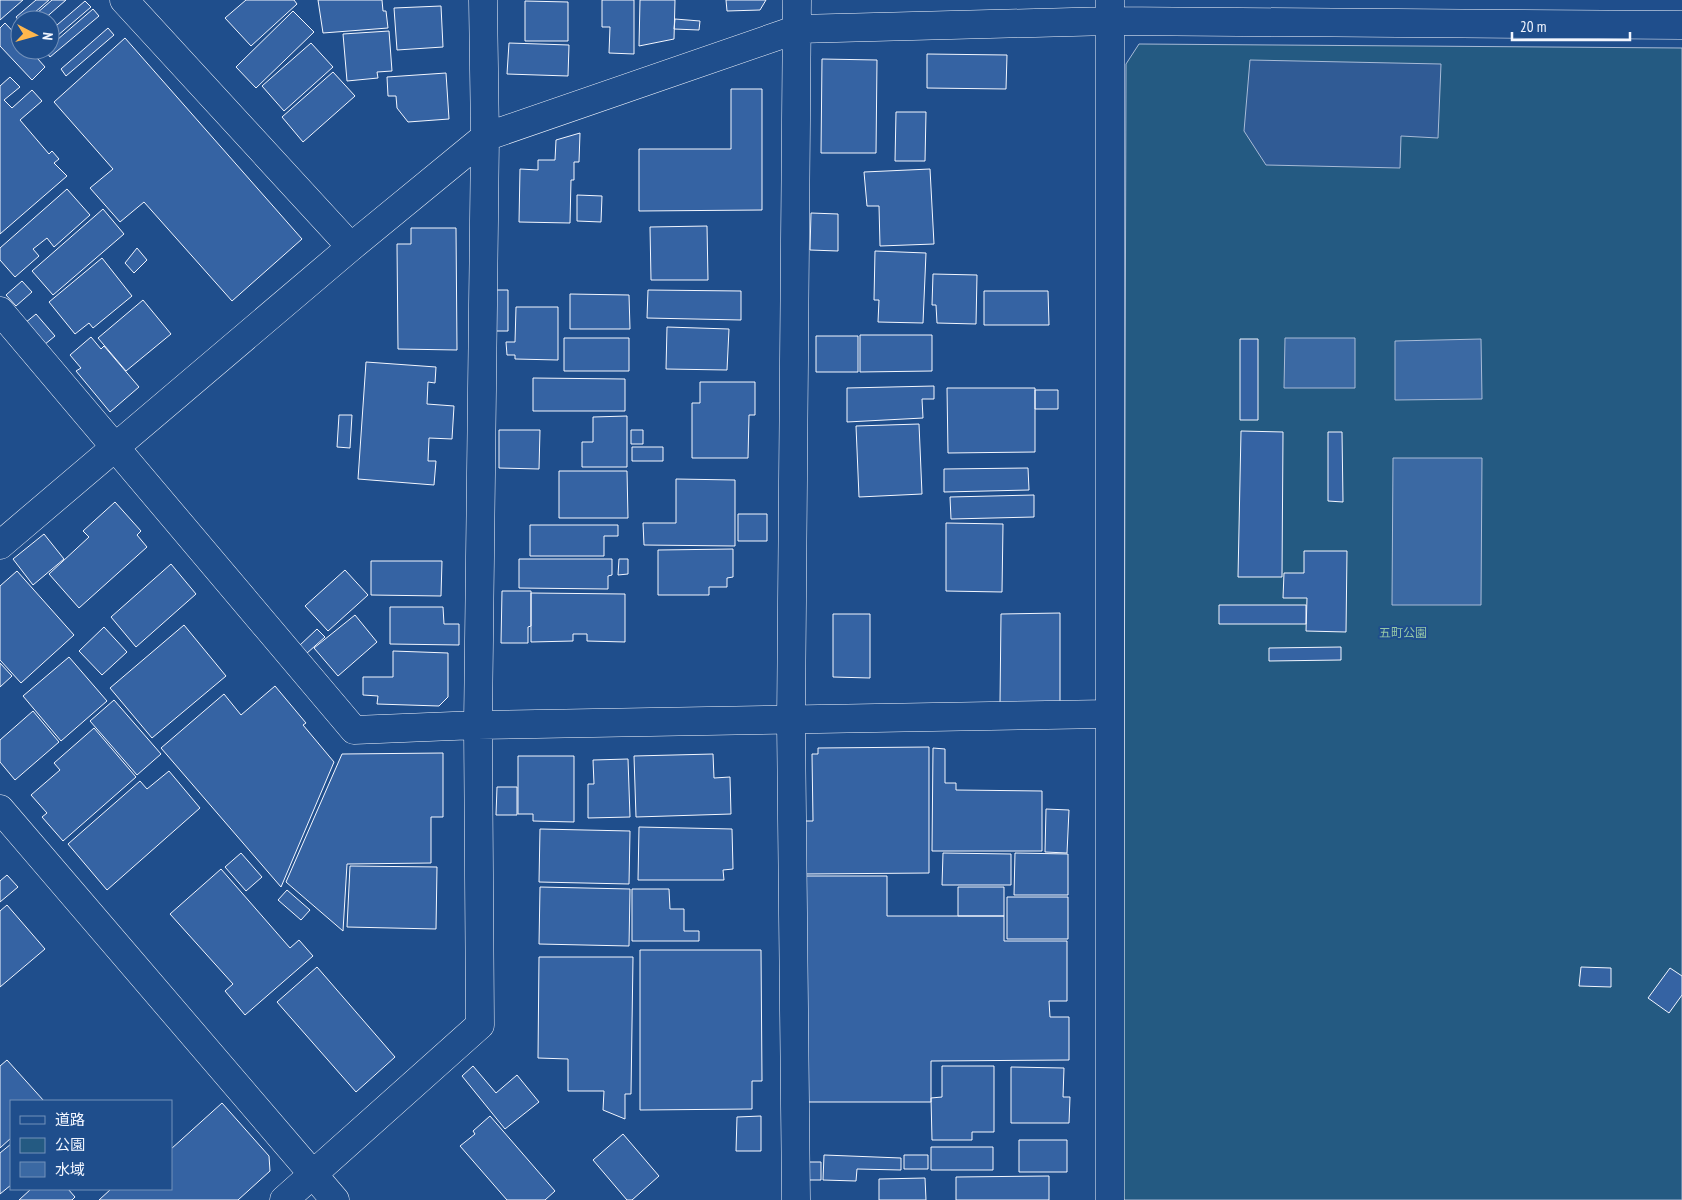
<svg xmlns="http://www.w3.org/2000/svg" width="1682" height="1200" font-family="'PT Sans Narrow','Noto Sans JP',sans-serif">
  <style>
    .green { fill: #245a82; stroke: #a8bbd7 }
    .parking { fill: #305b95; stroke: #a8bbd7 }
    .water { fill: #3b69a3; stroke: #a8bbd7 }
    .building { fill: #3563a3; stroke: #f2f6ff }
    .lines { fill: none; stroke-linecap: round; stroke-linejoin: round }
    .minor-casing { stroke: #f2f6ff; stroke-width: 29 }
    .minor { stroke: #1f4e8c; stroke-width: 28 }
    .labels { text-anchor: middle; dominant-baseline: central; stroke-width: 4; stroke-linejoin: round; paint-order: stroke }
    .park-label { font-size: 12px; fill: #97c8a6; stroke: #1f4e8c }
  </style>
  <rect width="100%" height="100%" fill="#1f4e8c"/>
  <path class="green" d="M 1139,44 L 1682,48 L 1682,1200 L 1123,1200 L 1126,64 Z"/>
  <path class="parking" d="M 1250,60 L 1441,64 L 1438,138 L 1401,136 L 1400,168 L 1266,165 L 1244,131 Z"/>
  <path class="water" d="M 1285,338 L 1355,338 L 1355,388 L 1284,388 Z
    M 1481,339 L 1482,399 L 1395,400 L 1395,341 Z
    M 1393,458 L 1482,458 L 1481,605 L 1392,605 Z"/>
  <path class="building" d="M 0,0 L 23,0 L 0,20 Z
    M 36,0 L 49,0 L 26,20 L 20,20 L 20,22 L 16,17 Z
    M 52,0 L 66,0 L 43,20 L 29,20 Z
    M 246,0 L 294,0 L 297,4 L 251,46 L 225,18 Z
    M 318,0 L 382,0 L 383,11 L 386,11 L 388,28 L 323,33 Z
    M 602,0 L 634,0 L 634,54 L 609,53 L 610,27 L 602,27 Z
    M 640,0 L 675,0 L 674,39 L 639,46 Z
    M 726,0 L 766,0 L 760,10 L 727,11 Z
    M 85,1 L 91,7 L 50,42 L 50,31 Z
    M 525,1 L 568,2 L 568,41 L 525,41 Z
    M 441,6 L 443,47 L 397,50 L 394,8 Z
    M 93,9 L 99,16 L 50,57 L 45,50 L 50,50 L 50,46 Z
    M 293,11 L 314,32 L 256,88 L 236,67 Z
    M 675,19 L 700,21 L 699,30 L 674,29 Z
    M 5,23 L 20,39 L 20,50 L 30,50 L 45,67 L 32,80 L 0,46 L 0,28 Z
    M 108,28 L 114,35 L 66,76 L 61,69 Z
    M 389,31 L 392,71 L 377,72 L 378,78 L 347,81 L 343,34 Z
    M 125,38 L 302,239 L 232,301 L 144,202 L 120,222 L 90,188 L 113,169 L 54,102 Z
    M 311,43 L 333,67 L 284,111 L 262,86 Z
    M 509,43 L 569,45 L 568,76 L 507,74 Z
    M 927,54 L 1007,55 L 1006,89 L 927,88 Z
    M 822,59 L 877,60 L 876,153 L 821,153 Z
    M 333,72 L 355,96 L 303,142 L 282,117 Z
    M 446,73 L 449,119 L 408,122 L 397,108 L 396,96 L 388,96 L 387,77 Z
    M 10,77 L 20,87 L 4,100 L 12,108 L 32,90 L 42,101 L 20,120 L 49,154 L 52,151 L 59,159 L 54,163 L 67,176 L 0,234 L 0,86 Z
    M 731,89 L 762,89 L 762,210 L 639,211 L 639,149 L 731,149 Z
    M 896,112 L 926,112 L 925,161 L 895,161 Z
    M 580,133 L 579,162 L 574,162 L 574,180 L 571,180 L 570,223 L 519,222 L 520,169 L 538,170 L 538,160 L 555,160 L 556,140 Z
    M 930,169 L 934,244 L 880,246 L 879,206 L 867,206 L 864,172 Z
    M 67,189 L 90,215 L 54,247 L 47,238 L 33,249 L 39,256 L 15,277 L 0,260 L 0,248 Z
    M 577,195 L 602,196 L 601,222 L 577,221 Z
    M 103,209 L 124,234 L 53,295 L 32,271 Z
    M 811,213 L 838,214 L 838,251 L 810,250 Z
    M 707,226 L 708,280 L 651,280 L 650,227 Z
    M 411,228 L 456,228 L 457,350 L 398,349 L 397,244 L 411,244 Z
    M 137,248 L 147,260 L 134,273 L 125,263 Z
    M 875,251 L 926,253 L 923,323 L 878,322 L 879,300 L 874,300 Z
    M 102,258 L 132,296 L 93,328 L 89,323 L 75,334 L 49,302 Z
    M 933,274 L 977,275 L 976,324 L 937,323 L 936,305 L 932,305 Z
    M 22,281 L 32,292 L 16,306 L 6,295 Z
    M 494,290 L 508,290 L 508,331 L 493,331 Z
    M 648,290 L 741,291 L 741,320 L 647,318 Z
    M 984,291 L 1048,291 L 1049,325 L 984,325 Z
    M 570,294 L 629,295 L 630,329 L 570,329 Z
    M 143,300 L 171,334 L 126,371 L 98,338 Z
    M 516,307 L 558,307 L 558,360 L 515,359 L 515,355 L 507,355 L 506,342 L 515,342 Z
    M 36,314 L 55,336 L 44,345 L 25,323 Z
    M 667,327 L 729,329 L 727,370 L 666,369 Z
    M 860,335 L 932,335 L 932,371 L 860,372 Z
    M 816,336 L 858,336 L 858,372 L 816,372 Z
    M 91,337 L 101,349 L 104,346 L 139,387 L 110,412 L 76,371 L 81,368 L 70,355 Z
    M 564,338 L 629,338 L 629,371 L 564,371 Z
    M 1240,339 L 1258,339 L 1258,420 L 1240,420 Z
    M 366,362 L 436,367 L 435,383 L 428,382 L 427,404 L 454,406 L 452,439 L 429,438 L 428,461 L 436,461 L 434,485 L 358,479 Z
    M 533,378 L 625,379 L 625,411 L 533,411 Z
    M 700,382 L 755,382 L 755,415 L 749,415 L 748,458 L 692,458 L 692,403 L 700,403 Z
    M 934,386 L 934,399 L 922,399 L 923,418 L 847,422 L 847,388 Z
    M 947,388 L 1035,388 L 1035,452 L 948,453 Z
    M 1035,390 L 1058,390 L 1058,409 L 1035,409 Z
    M 339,415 L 352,415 L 350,448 L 337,447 Z
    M 627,416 L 627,467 L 582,467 L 582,442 L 593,442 L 593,417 Z
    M 919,424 L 922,494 L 859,497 L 856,426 Z
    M 499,430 L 540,430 L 539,469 L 499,468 Z
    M 631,430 L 643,430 L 643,444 L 631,444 Z
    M 1241,431 L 1283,432 L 1282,577 L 1238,577 Z
    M 1328,432 L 1342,432 L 1343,502 L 1328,501 Z
    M 632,447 L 663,447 L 663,461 L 632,461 Z
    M 1028,468 L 1029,490 L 944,492 L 944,469 Z
    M 559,471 L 627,471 L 628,518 L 559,518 Z
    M 676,479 L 735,480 L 735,546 L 644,545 L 643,523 L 676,523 Z
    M 1034,495 L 1034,517 L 951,519 L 950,497 Z
    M 115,502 L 141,531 L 137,535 L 147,547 L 79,608 L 49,574 L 89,537 L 83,531 Z
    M 738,514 L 767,514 L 767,541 L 738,541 Z
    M 946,523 L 1003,524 L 1002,592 L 946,591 Z
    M 530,525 L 618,525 L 618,536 L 604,536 L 604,556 L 530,556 Z
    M 44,534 L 64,559 L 33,585 L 13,559 Z
    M 733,549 L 733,577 L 727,578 L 727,587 L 709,587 L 709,595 L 658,595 L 658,550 Z
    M 1304,551 L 1347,551 L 1346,632 L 1306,631 L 1307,598 L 1283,598 L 1284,573 L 1304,573 Z
    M 519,559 L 612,559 L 612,575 L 608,576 L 608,589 L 519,588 Z
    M 619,559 L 628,559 L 628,574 L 618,575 Z
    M 371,561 L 442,561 L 441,596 L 371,595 Z
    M 171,564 L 196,594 L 136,647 L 111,617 Z
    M 345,570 L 368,595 L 328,631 L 305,606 Z
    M 17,571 L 74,635 L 21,683 L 0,660 L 0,586 Z
    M 502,591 L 531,591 L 531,626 L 528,627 L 528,643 L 501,643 Z
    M 531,593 L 625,594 L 625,642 L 587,641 L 587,634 L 573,634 L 573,641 L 531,642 Z
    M 1219,605 L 1306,605 L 1306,624 L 1219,624 Z
    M 390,607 L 443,607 L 444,624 L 459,624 L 459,645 L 390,644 Z
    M 1060,613 L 1060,703 L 1000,703 L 1001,614 Z
    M 833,614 L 870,614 L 870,678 L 833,677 Z
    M 355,615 L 377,642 L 338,676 L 314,648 Z
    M 184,625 L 226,676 L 152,738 L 110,688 Z
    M 104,627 L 127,652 L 102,675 L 79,651 Z
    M 317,629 L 325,637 L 306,654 L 299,646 Z
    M 1341,647 L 1341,660 L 1269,661 L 1269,648 Z
    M 393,651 L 448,653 L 448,697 L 439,706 L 377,704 L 378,696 L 363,695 L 363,677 L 393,677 Z
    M 69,657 L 107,701 L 61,741 L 23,696 Z
    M 0,663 L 12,676 L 0,687 Z
    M 275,686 L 306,723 L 303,725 L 334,762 L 281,887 L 161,748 L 224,694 L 241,715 Z
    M 114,700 L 161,754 L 137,775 L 90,721 Z
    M 33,711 L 59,742 L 15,780 L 0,762 L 0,740 Z
    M 94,728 L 136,777 L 63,841 L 42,817 L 47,813 L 31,795 L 60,770 L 54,763 Z
    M 929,747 L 929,873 L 805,874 L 805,821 L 813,821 L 812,754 L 818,754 L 818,748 Z
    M 933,748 L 945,749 L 945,783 L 956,783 L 956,790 L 1042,791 L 1042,851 L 932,851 Z
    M 443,753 L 443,817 L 431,817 L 431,863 L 347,864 L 343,931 L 286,882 L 342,754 Z
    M 713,754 L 714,778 L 730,777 L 731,814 L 636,817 L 634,756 Z
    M 518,756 L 574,756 L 574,822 L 533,821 L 533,814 L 518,814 Z
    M 628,759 L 630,817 L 588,818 L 588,784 L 594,784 L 593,760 Z
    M 169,771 L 200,808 L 107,890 L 68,844 L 140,781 L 147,789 Z
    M 497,787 L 517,787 L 517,815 L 496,815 Z
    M 1046,809 L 1069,810 L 1067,853 L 1045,852 Z
    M 639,827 L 732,829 L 733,869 L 723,870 L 724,880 L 638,880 Z
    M 540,829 L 630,831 L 629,884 L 539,882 Z
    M 241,853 L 262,877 L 246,891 L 225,867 Z
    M 943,853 L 1011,854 L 1011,885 L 942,885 Z
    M 1015,853 L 1068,854 L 1068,895 L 1014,895 Z
    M 350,866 L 437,867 L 436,929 L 347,927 Z
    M 221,869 L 290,948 L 299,940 L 313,956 L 245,1015 L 225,991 L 233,984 L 170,914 Z
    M 7,875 L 18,887 L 0,902 L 0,881 Z
    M 804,876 L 887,876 L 887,916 L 1004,916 L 1004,941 L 1067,941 L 1067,1001 L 1049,1001 L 1050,1017 L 1069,1017 L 1069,1060 L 931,1061 L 931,1102 L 805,1102 Z
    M 540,887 L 630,889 L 629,946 L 539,944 Z
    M 958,887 L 1004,887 L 1004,916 L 958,916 Z
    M 632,889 L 669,889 L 670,909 L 684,909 L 684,931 L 699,931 L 699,941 L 632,941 Z
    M 287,890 L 310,910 L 301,920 L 278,900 Z
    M 1007,897 L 1068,897 L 1068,939 L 1007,939 Z
    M 7,905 L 45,949 L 0,987 L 0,911 Z
    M 640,950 L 761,950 L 762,1081 L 752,1081 L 752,1109 L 640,1110 Z
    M 539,957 L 633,957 L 631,1094 L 625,1094 L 625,1119 L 603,1110 L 604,1091 L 568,1091 L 568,1059 L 538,1058 Z
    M 317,967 L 395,1057 L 356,1092 L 277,1002 Z
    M 1581,967 L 1611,968 L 1611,987 L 1579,986 Z
    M 1670,968 L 1682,976 L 1682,995 L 1669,1013 L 1648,998 Z
    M 7,1060 L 44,1101 L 11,1101 L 11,1138 L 0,1148 L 0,1066 Z
    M 473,1066 L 496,1093 L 517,1075 L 539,1102 L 505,1129 L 462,1076 Z
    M 942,1066 L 994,1066 L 994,1132 L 972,1132 L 972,1140 L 932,1140 L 931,1098 L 942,1097 Z
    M 1011,1067 L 1064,1068 L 1063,1097 L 1070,1097 L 1069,1123 L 1011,1123 Z
    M 222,1103 L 269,1156 L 270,1171 L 238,1200 L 99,1200 L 111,1189 L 171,1189 L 171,1149 Z
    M 490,1116 L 555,1191 L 545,1200 L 507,1200 L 460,1146 L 475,1134 L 473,1131 Z
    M 761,1116 L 761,1151 L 736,1151 L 737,1117 Z
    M 623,1134 L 659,1176 L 632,1200 L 627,1200 L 593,1160 Z
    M 1019,1140 L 1067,1140 L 1067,1172 L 1019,1172 Z
    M 11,1144 L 11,1185 L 0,1194 L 0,1153 Z
    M 931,1147 L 993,1147 L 993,1170 L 931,1170 Z
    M 824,1155 L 901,1158 L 901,1170 L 857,1169 L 856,1181 L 823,1180 Z
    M 904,1155 L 928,1155 L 928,1169 L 904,1169 Z
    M 805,1162 L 821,1162 L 821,1180 L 804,1180 Z
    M 1049,1176 L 1049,1200 L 956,1200 L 956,1177 Z
    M 925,1178 L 926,1200 L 879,1200 L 879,1179 Z
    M 31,1189 L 68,1189 L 75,1197 L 72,1200 L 19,1200 Z"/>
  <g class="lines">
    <g class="minor-casing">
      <path id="minor" d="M 124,0 L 351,247
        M 0,311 L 354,730 L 478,725 L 1108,714
        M 0,545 L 351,247 L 485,137 L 798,29 L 1110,21 L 1682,25
        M 0,809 L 335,1200
        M 284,1200 L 480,1025 L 478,725 L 485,137 L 483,0
        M 796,1200 L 791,722 L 797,0
        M 1110,1200 L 1110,0"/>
    </g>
    <use href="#minor" class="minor"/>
  </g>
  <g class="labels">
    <g class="park-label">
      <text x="1403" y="632">五町公園</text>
    </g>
  </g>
  <rect x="10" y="1100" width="162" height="90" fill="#1f4e8c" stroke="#7391ba"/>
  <rect x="20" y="1116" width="25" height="8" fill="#1f4e8c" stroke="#7391ba"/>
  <text x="55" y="1125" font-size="15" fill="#f2f6ff">道路</text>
  <rect x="20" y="1138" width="25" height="15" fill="#245a82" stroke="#7391ba"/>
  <text x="55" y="1150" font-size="15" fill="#f2f6ff">公園</text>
  <rect x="20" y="1162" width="25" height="15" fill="#3b69a3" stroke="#7391ba"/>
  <text x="55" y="1175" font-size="15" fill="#f2f6ff">水域</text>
  <g transform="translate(35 35) rotate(96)"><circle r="24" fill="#1f4e8c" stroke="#7391ba"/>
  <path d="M0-4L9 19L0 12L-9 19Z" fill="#ffb74d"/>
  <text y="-8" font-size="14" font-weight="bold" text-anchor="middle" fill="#f2f6ff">N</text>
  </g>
  <path d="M1512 32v8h118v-8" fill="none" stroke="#f2f6ff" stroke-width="2.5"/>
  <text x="1520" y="32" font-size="15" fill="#f2f6ff" stroke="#1f4e8c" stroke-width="4" paint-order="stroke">20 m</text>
</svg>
